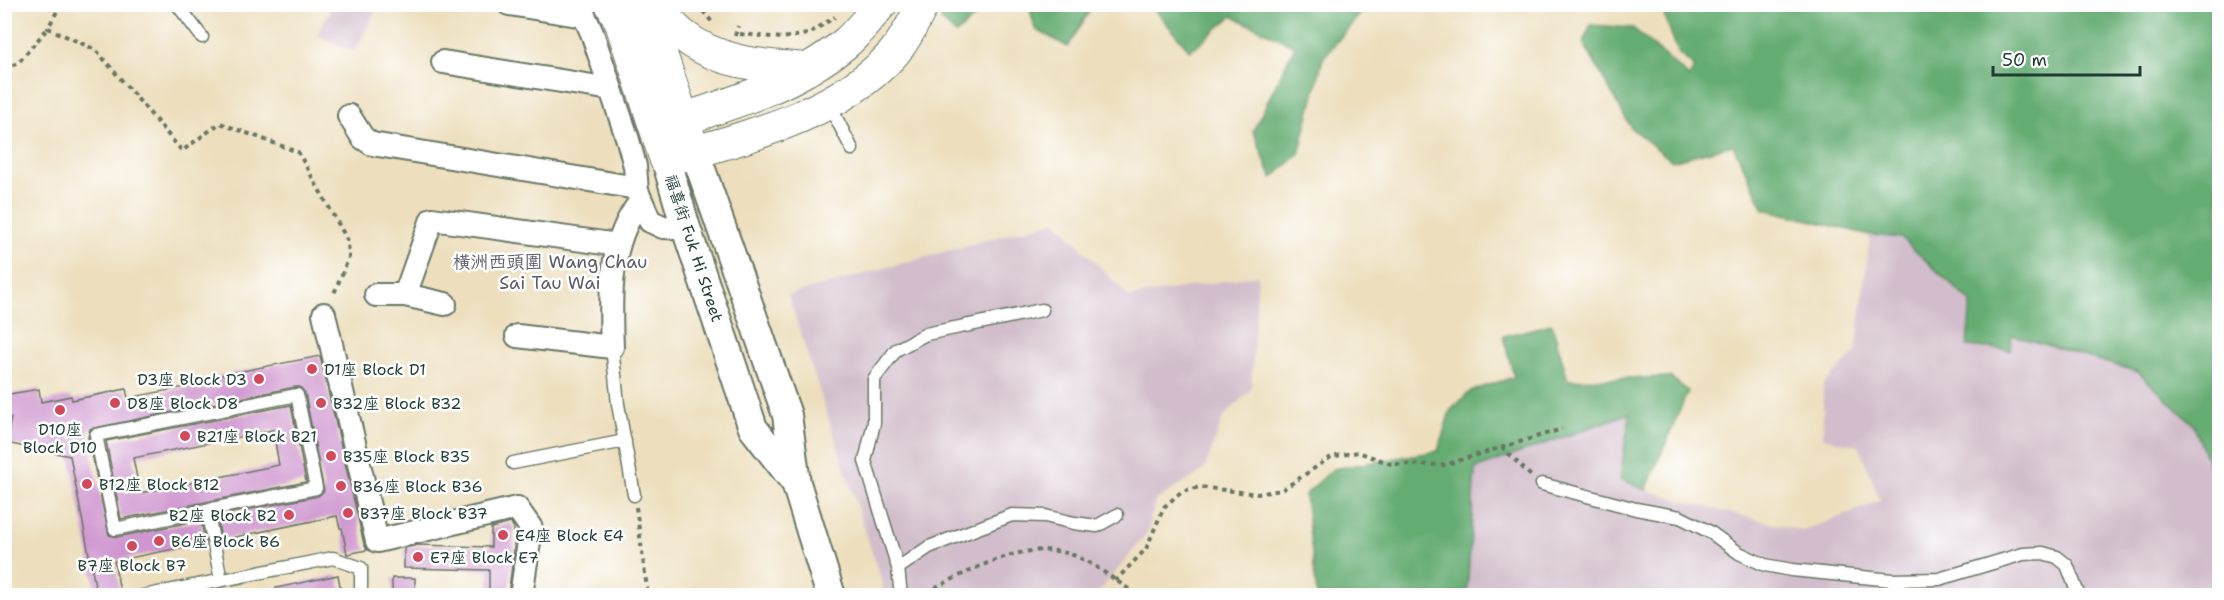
<svg xmlns="http://www.w3.org/2000/svg" width="2224" height="600" font-family="'Shantell Sans','LXGW WenKai TC',sans-serif">
  <style>
    .industrial { fill: #d1bdcb }
    .forest { fill: #65ac72; stroke: #427453; stroke-width: 1.5 }
    .building { fill: #cf96cf; fill-rule: evenodd }
    .lines { fill: none; stroke-linecap: round; stroke-linejoin: round }
    .service-casing { stroke: #677664; stroke-width: 15 }
    .minor-casing { stroke: #677664; stroke-width: 26 }
    .tertiary-casing { stroke: #677664; stroke-width: 32 }
    .secondary-casing { stroke: #677664; stroke-width: 34 }
    .path { stroke: #677664; stroke-width: 4; stroke-dasharray: 4.5 4.5; stroke-linecap: butt }
    .service { stroke: #fff; stroke-width: 12 }
    .minor { stroke: #fff; stroke-width: 22 }
    .tertiary { stroke: #fff; stroke-width: 28 }
    .secondary { stroke: #fff; stroke-width: 32 }
    .poi-dot { fill: #d1495b; stroke: #fff; stroke-width: 2 }
    .labels { text-anchor: middle; dominant-baseline: central; stroke-width: 5; stroke-linejoin: round; paint-order: stroke }
    .street-label { font-size: 16px; fill: #1f3d34; stroke: #fff }
    .poi-label { font-size: 16px; fill: #1f3d34; stroke: #fff; text-anchor: start }
    .neighbourhood-label { font-size: 18px; fill: #5d5c6a; stroke: #fff }
  </style>
  <rect width="100%" height="100%" fill="#fff"/>
  <filter id="ink" filterUnits="userSpaceOnUse"><feTurbulence type="fractalNoise" baseFrequency=".0167" numOctaves="2"/><feDisplacementMap in="SourceGraphic" scale="12" xChannelSelector="R" yChannelSelector="G"/><feConvolveMatrix kernelMatrix="1 2 1 2 8 2 1 2 1" color-interpolation-filters="sRGB"/></filter>
  <filter id="wash" filterUnits="userSpaceOnUse"><feTurbulence type="fractalNoise" baseFrequency=".008" numOctaves="4" result="noise"/><feDisplacementMap in="SourceGraphic" scale="24" xChannelSelector="R" yChannelSelector="G"/><feGaussianBlur stdDeviation="1.35" result="paint"/><feColorMatrix in="noise" values="0 0 0 0 0 0 0 0 0 0 0 0 0 0 0 0 0 1.4 0 .05"/><feComposite in="paint" operator="in"/></filter>
  <g filter="url(#wash)">
    <rect width="100%" height="100%" fill="#eddfbe"/>
    <path class="industrial" d="M 333,5 L 379,5 L 354,52 L 317,35 Z
      M 2170,189 L 2219,481 L 2219,595 L 1467,596 L 1475,469 L 1631,413 L 1620,479 L 1646,490 L 1671,498 L 1803,531 L 1880,501 L 1859,446 L 1823,438 L 1823,385 L 1856,352 L 1870,235 L 1976,245 L 2010,350 L 2014,317 Z
      M 1056,221 L 1129,297 L 1258,275 L 1251,389 L 1223,418 L 1204,470 L 1155,501 L 1148,532 L 1097,595 L 886,595 L 788,295 Z"/>
    <path class="forest" d="M 946,5 L 946,4 L 982,5 L 979,13 L 956,34 L 941,20 Z
      M 1029,5 L 1029,4 L 1137,5 L 1091,8 L 1068,47 L 1035,29 Z
      M 1151,5 L 1368,5 L 1323,58 L 1299,154 L 1272,178 L 1253,131 L 1295,46 L 1232,16 L 1190,51 Z
      M 1660,5 L 2219,5 L 2219,493 L 2194,425 L 2138,372 L 2012,335 L 2010,350 L 1967,346 L 1971,302 L 1901,238 L 1870,235 L 1764,209 L 1733,145 L 1672,161 L 1631,128 L 1583,42 L 1591,25 L 1633,28 L 1689,77 L 1695,67 L 1679,54 Z
      M 1552,324 L 1568,380 L 1670,377 L 1688,391 L 1646,490 L 1620,479 L 1630,413 L 1475,469 L 1467,595 L 1317,595 L 1305,495 L 1333,469 L 1438,451 L 1450,411 L 1471,391 L 1514,377 L 1503,336 Z"/>
    <g id="blocks">
      <path class="building" d="M 320,356 L 364,544 L 367,550 L 347,554 L 342,528 L 340,528 L 337,516 L 221,540 L 217,516 L 318,496 L 324,491 L 305,393 L 300,387 L 295,387 L 90,429 L 88,437 L 109,535 L 117,537 L 201,520 L 205,543 L 114,561 L 121,596 L 97,596 L 70,456 L 6,443 L 11,418 L 4,419 L 4,395 L 39,389 L 41,402 L 71,396 L 72,400 L 126,389 L 128,398 L 217,381 L 216,376 Z
        M 291,405 L 306,482 L 121,519 L 106,441 ZM 273,430 L 279,465 L 140,493 L 133,458 Z
        M 511,523 L 514,528 L 514,550 L 508,596 L 489,596 L 489,570 L 404,568 L 404,548 L 418,545 L 491,547 L 491,528 Z
        M 338,575 L 342,596 L 277,596 L 276,588 Z
        M 392,578 L 415,578 L 415,596 L 392,596 Z"/>
    </g>
  </g>
  <g filter="url(#ink)">
    <use href="#blocks" fill-opacity="0" stroke="#677664" stroke-width="1.5"/>
    <g class="lines">
      <g class="service-casing">
        <path id="service" d="M 177,4 L 202,37
          M 829,104 L 852,149
          M 612,347 L 618,404 L 634,495
          M 513,463 L 625,441
          M 1542,484 L 1636,509 L 1680,517 L 1710,532 L 1739,553 L 1765,565 L 1792,570 L 1892,580 L 1939,579 L 2023,554 L 2043,553 L 2057,557 L 2067,565 L 2079,596
          M 207,510 L 115,529 L 96,435 L 297,395 L 316,488 L 207,510 L 221,580
          M 898,568 L 929,547 L 1012,515 L 1045,516 L 1074,523 L 1097,526 L 1117,515
          M 143,596 L 333,558 L 361,568 L 361,596
          M 901,596 L 898,568 L 865,461 L 874,423 L 874,379 L 896,350 L 926,334 L 1042,310"/>
      </g>
      <g class="minor-casing">
        <path id="minor" d="M 509,4 L 584,16
          M 579,4 L 592,33 L 628,140 L 635,166 L 637,191 L 650,221 L 663,227 L 686,228
          M 443,62 L 611,89
          M 349,116 L 363,138 L 372,144 L 631,187 L 637,191
          M 376,295 L 405,295 L 445,304
          M 405,295 L 432,219 L 618,245
          M 324,314 L 377,541 L 517,508 L 531,528 L 521,596
          M 517,336 L 612,347 C 610,298 608,241 641,201"/>
      </g>
      <g class="tertiary-casing">
        <path id="tertiary" d="M 695,152 L 787,415 L 796,483 L 831,596
          M 666,160 L 686,228 L 753,428 L 796,483"/>
      </g>
      <g class="secondary-casing">
        <path id="secondary" d="M 611,4 L 620,20 L 666,160 C 743,138 836,116 892,55 C 905,41 914,21 923,4
          M 644,4 L 689,137
          M 652,4 C 661,14 671,25 681,34 C 718,64 763,66 808,69
          M 656,128 C 723,106 791,88 847,42 C 859,31 870,17 881,4"/>
      </g>
      <path class="path" d="M 61,4 L 48,28 L 96,50 L 182,151 L 220,123 L 298,152 L 348,241 L 349,257 L 333,296
        M 697,4 L 712,22
        M 740,34 L 782,38 L 808,34 L 835,17
        M 735,36 L 738,26
        M 4,69 L 18,63 L 48,28
        M 1502,447 L 1531,476
        M 636,507 L 648,596
        M 1115,581 L 1146,549 L 1164,507 L 1182,491 L 1200,487 L 1257,494 L 1282,490 L 1331,457 L 1358,452 L 1391,464 L 1444,465 L 1562,429
        M 919,596 C 966,574 1027,533 1080,558 C 1099,567 1117,582 1135,593 L 1142,596"/>
      <use href="#service" class="service"/>
      <use href="#minor" class="minor"/>
      <use href="#tertiary" class="tertiary"/>
      <use href="#secondary" class="secondary"/>
    </g>
  </g>
  <g class="poi-dot">
    <circle cx="312" cy="369" r="6"/>
    <circle cx="259" cy="379" r="6"/>
    <circle cx="115" cy="403" r="6"/>
    <circle cx="321" cy="403" r="6"/>
    <circle cx="60" cy="410" r="6"/>
    <circle cx="185" cy="436" r="6"/>
    <circle cx="331" cy="456" r="6"/>
    <circle cx="87" cy="484" r="6"/>
    <circle cx="341" cy="486" r="6"/>
    <circle cx="348" cy="513" r="6"/>
    <circle cx="289" cy="515" r="6"/>
    <circle cx="503" cy="535" r="6"/>
    <circle cx="159" cy="541" r="6"/>
    <circle cx="132" cy="546" r="6"/>
    <circle cx="418" cy="557" r="6"/>
  </g>
  <g class="labels">
    <g class="street-label">
      <text transform="translate(694 248) rotate(72)">福喜街 Fuk Hi Street</text>
    </g>
    <g class="poi-label">
      <text x="324" y="369">D1座 Block D1</text>
      <text x="247" y="379" text-anchor="end">D3座 Block D3</text>
      <text x="127" y="403">D8座 Block D8</text>
      <text x="333" y="403">B32座 Block B32</text>
      <text x="60" y="429" text-anchor="middle">D10座<tspan x="60" dy="18">Block D10</tspan></text>
      <text x="197" y="436">B21座 Block B21</text>
      <text x="343" y="456">B35座 Block B35</text>
      <text x="99" y="484">B12座 Block B12</text>
      <text x="353" y="486">B36座 Block B36</text>
      <text x="360" y="513">B37座 Block B37</text>
      <text x="277" y="515" text-anchor="end">B2座 Block B2</text>
      <text x="515" y="535">E4座 Block E4</text>
      <text x="171" y="541">B6座 Block B6</text>
      <text x="430" y="557">E7座 Block E7</text>
      <text x="132" y="565" text-anchor="middle">B7座 Block B7</text>
    </g>
    <g class="neighbourhood-label">
      <text x="550" y="262">橫洲西頭圍 Wang Chau<tspan x="550" dy="21">Sai Tau Wai</tspan></text>
    </g>
  </g>
  <rect width="2224" height="600" fill="none" stroke="#fff" stroke-width="24"/>
  <path d="M1993 66v9h147v-9" fill="none" stroke="#1f3d34" stroke-width="3"/>
  <text x="2002" y="66" font-size="18" fill="#1f3d34" stroke="#ffffff" stroke-width="4.5" paint-order="stroke">50 m</text>
</svg>
